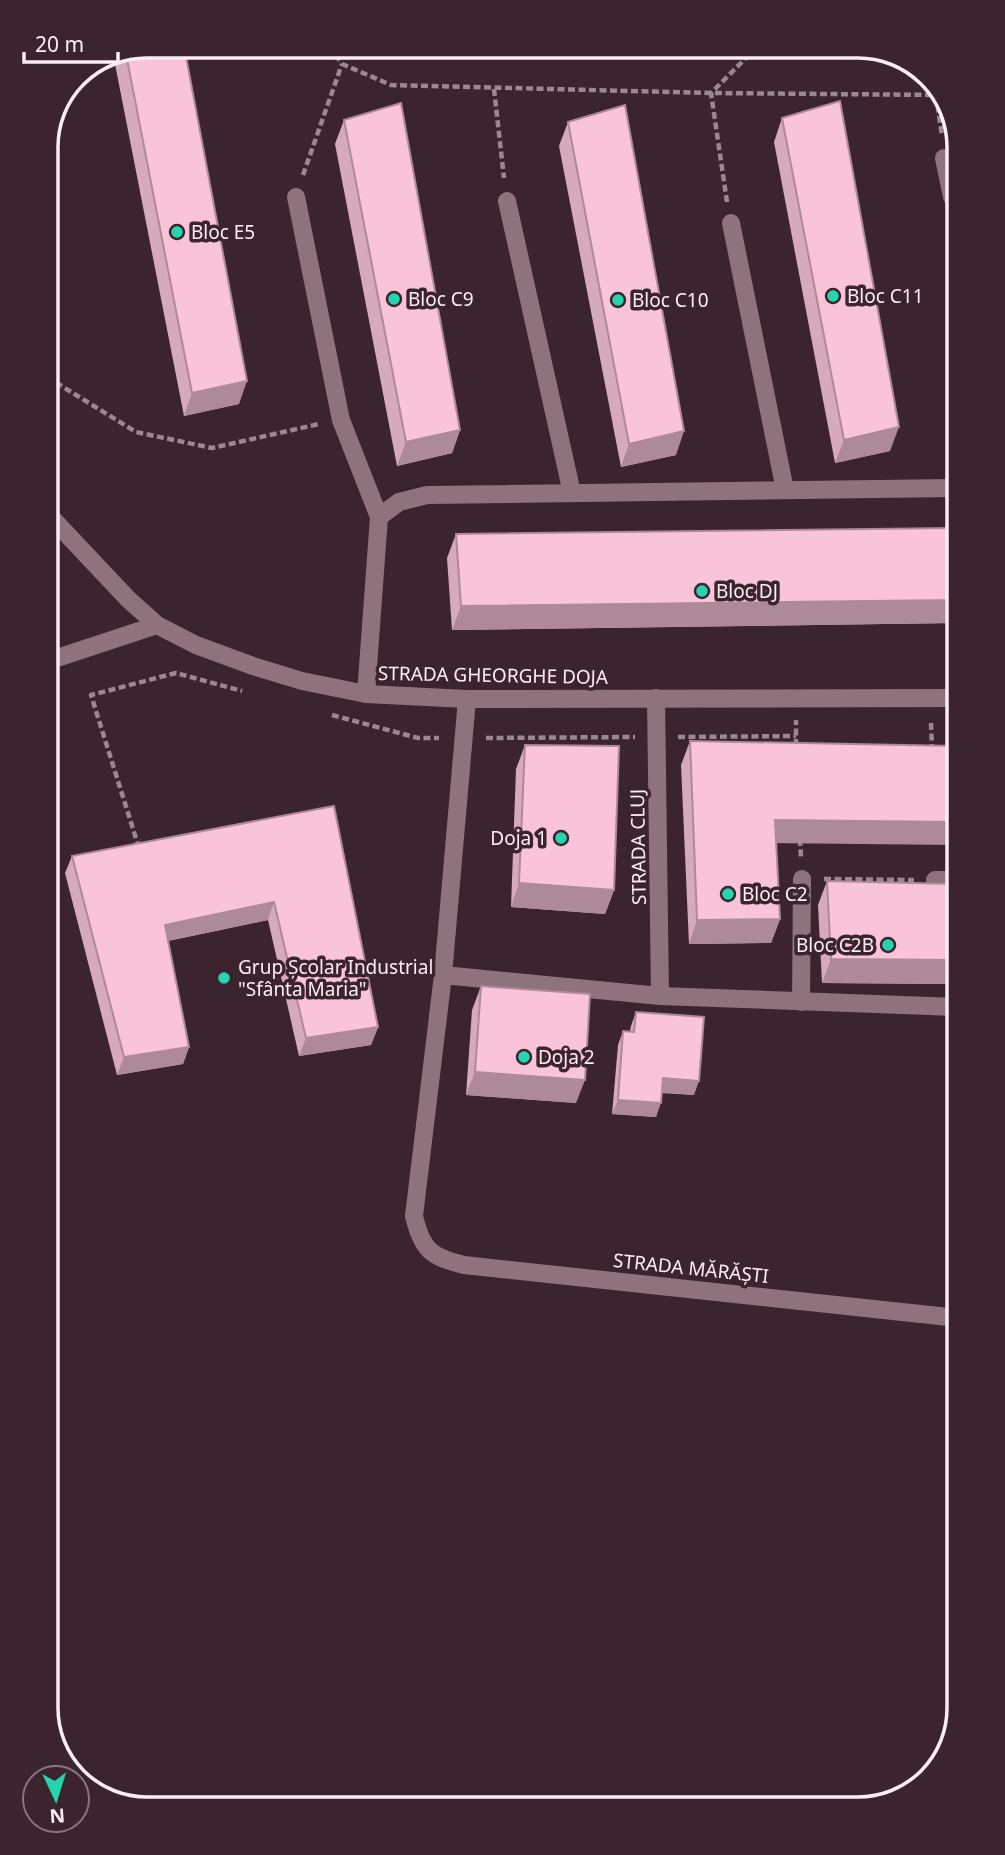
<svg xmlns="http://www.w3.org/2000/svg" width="1005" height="1855" font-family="'Noto Sans',sans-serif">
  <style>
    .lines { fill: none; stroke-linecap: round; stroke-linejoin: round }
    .path { stroke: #9b878f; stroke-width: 4.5; stroke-dasharray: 7 3.5; stroke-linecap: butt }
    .lane { stroke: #8e737d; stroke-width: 18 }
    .street { stroke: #8e737d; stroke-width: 18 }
    .secondary { stroke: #8e737d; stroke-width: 18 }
    .wall { fill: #d6a9bb }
    .shaded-wall { fill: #ae8998 }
    .building { fill: #f9c4d9; stroke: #ae8998; stroke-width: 2 }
    .poi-dot { fill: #26d5ae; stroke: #3b242e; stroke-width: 2.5 }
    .labels { text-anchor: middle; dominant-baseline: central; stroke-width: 7; stroke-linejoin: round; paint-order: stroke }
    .poi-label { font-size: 19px; fill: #fdedf3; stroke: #3b242e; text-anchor: start }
    .street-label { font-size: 19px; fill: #fdedf3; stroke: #3b242e }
    .rim { fill: none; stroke: #fdedf3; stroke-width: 3.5 }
  </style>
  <rect width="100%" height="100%" fill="#3b242e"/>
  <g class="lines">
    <path class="path" d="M 330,46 L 342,64 L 391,85 L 711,93 L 942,95
      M 494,89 L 504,178
      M 936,95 L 942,136
      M 303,175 L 342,64
      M 727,202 L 711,93 L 758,46
      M 47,377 L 136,432 L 212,448 L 319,424
      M 332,715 L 418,738 L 439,738
      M 931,723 L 932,749
      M 678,737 L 796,736
      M 486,738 L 635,737
      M 796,746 L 796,720
      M 800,839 L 801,858
      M 139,848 L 91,695 L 176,673 L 242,691
      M 824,879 L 914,880"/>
    <path class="lane" d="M 944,158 L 952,197
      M 296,197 L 341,420 L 379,517
      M 507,201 L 572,493
      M 731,223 L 785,490
      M 48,661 L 157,625
      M 366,694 L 379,517 L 399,502 L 427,495 L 954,488
      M 935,880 L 955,880
      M 801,1002 L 802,879"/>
    <path class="street" d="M 656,698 L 660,996
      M 467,699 L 443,975 L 414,1216 C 422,1250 431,1257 464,1265 L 958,1318
      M 443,975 L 660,996 L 956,1007"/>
    <path class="secondary" d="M 47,513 L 128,599 L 157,625 L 196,645 L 253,666 L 302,681 L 366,694 L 467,699 L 955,698"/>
  </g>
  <path class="wall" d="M 147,46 L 239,404 L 184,416 L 114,59 Z
    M 782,118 L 890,451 L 835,463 L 774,142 Z
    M 344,120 L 460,430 L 452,453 L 397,466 L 335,144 Z
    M 568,122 L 676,455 L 621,467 L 559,146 Z
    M 954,528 L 954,623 L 452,630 L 447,558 L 456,534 Z
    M 690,741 L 776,843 L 780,919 L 771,943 L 689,944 L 681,765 Z
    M 525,745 L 614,890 L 605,914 L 511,907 L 516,769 Z
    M 334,806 L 378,1027 L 371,1045 L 299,1056 L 268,920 L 168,941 L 189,1047 L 183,1064 L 117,1075 L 65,873 L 72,856 Z
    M 827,881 L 955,884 L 956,984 L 822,983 L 818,905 Z
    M 481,986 L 576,1103 L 466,1095 L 472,1010 Z
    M 636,1012 L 694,1095 L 662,1093 L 656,1117 L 612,1114 L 618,1045 L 623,1031 L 630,1031 L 631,1026 Z"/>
  <path class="shaded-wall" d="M 247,381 L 239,404 L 184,416 L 192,393 Z
    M 899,427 L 890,451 L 835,463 L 844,440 Z
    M 460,430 L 452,453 L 397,466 L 406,442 Z
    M 684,431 L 676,455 L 621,467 L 629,444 Z
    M 954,600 L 954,623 L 452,630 L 461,606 Z
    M 775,820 L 955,822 L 955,845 L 767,843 Z
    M 519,883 L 614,890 L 605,914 L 511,907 Z
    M 274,902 L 268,920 L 158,943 L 165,925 Z
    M 780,919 L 771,943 L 689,944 L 697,920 Z
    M 831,959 L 956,960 L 956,984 L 822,983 Z
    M 378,1027 L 371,1045 L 299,1056 L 306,1038 Z
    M 189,1047 L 183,1064 L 117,1075 L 124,1057 Z
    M 475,1072 L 585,1080 L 576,1103 L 466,1095 Z
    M 663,1078 L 699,1081 L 694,1095 L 658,1092 Z
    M 618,1100 L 661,1103 L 656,1117 L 612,1114 Z"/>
  <path class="building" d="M 147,46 L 184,46 L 247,381 L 192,393 L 126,54 Z
    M 840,101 L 899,427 L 844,440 L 782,118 Z
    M 401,103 L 460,430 L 406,442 L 344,120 Z
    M 625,105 L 684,431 L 629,444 L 568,122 Z
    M 954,528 L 954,600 L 461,606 L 456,534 Z
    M 690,741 L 955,746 L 955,822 L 775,820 L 780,919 L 697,920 Z
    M 525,745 L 619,746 L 614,890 L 519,883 Z
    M 334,806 L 378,1027 L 306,1038 L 274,902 L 165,925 L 189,1047 L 124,1057 L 72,856 Z
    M 827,881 L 955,884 L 956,960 L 831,959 Z
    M 481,986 L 590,994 L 585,1080 L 475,1072 Z
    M 636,1012 L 704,1017 L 699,1081 L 663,1078 L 661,1103 L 618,1100 L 623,1031 L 634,1032 Z"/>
  <g class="poi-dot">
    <circle cx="177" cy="232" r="7"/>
    <circle cx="833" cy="296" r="7"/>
    <circle cx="394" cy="299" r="7"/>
    <circle cx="618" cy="300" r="7"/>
    <circle cx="702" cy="591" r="7"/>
    <circle cx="561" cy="838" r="7"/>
    <circle cx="728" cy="894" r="7"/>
    <circle cx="888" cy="945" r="7"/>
    <circle cx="224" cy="978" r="7"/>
    <circle cx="524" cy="1057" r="7"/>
  </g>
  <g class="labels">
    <g class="poi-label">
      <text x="191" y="232">Bloc E5</text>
      <text x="847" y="296">Bloc C11</text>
      <text x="408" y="299">Bloc C9</text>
      <text x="632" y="300">Bloc C10</text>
      <text x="716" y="591">Bloc DJ</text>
      <text x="547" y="838" text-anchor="end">Doja 1</text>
      <text x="742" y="894">Bloc C2</text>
      <text x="874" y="945" text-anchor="end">Bloc C2B</text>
      <text x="238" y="967">Grup Școlar Industrial<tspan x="238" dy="22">"Sfânta Maria"</tspan></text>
      <text x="538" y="1057">Doja 2</text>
    </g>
    <g class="street-label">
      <text transform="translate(493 675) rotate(1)">STRADA GHEORGHE DOJA</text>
      <text transform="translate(638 847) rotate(-91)">STRADA CLUJ</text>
      <text transform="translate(691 1268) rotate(6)">STRADA MĂRĂȘTI</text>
    </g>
  </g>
  <path d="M0 0H1005V1855H0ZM147 58H858A89 89 0 0 1 947 147V1708A89 89 0 0 1 858 1797H147A89 89 0 0 1 58 1708V147A89 89 0 0 1 147 58Z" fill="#3b242e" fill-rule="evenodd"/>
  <path class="rim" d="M147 58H858A89 89 0 0 1 947 147V1708A89 89 0 0 1 858 1797H147A89 89 0 0 1 58 1708V147A89 89 0 0 1 147 58Z"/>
  <g transform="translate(56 1799) rotate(176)"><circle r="33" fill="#3b242e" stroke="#89747d" stroke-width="2"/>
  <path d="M0-5L12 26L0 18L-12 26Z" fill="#26d5ae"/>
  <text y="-10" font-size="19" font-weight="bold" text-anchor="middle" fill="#fdedf3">N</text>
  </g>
  <path d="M24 52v10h94v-10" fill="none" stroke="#fdedf3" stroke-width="3.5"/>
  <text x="35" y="52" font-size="21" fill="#fdedf3" stroke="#3b242e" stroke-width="5" paint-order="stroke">20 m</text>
</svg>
